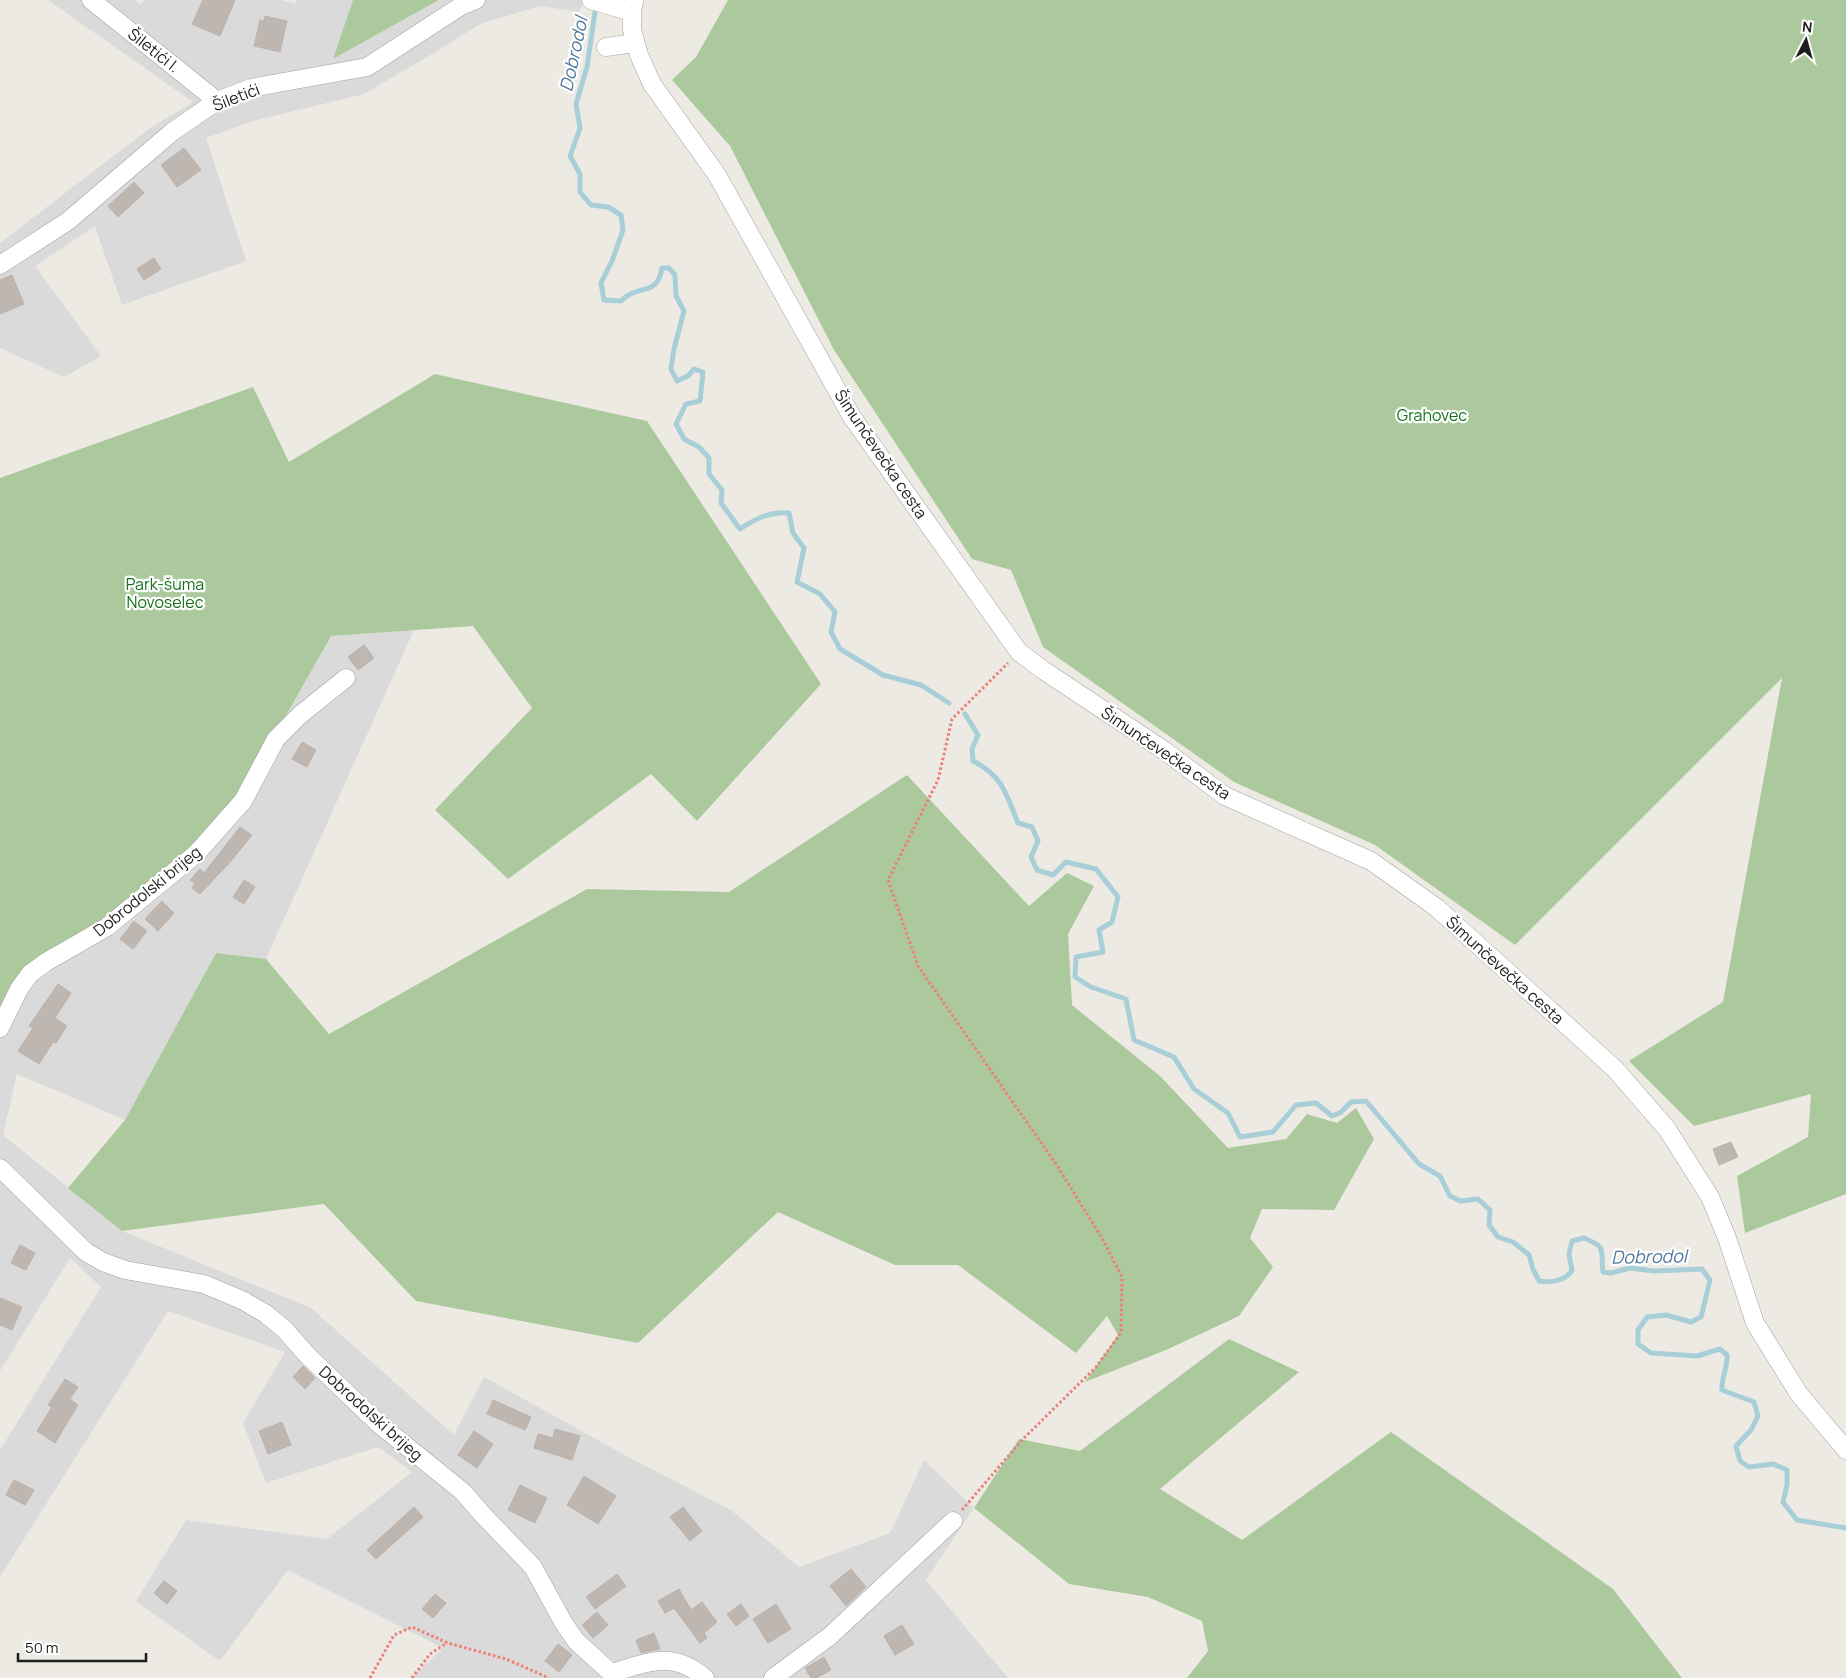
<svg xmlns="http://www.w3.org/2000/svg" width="1846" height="1678" font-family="Manrope,sans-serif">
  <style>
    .residential { fill: #dbdada }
    .forest { fill: #abc99d }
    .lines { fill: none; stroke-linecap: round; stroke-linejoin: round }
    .stream { stroke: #a8ced7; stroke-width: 5 }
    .building { fill: #bdb6b1; stroke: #beb1a8 }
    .minor-casing { stroke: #a1a1a1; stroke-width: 19 }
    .path { stroke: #ec7f76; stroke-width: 3; stroke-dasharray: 2.5 2.5; stroke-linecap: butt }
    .minor { stroke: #fff; stroke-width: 18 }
    .labels { text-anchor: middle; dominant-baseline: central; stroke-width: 4.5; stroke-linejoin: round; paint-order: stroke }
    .street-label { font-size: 16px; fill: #1d1d1d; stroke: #fff }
    .park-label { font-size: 16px; fill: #15711b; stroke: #fff }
    .water-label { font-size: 18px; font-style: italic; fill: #50789d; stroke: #fff }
  </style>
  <rect width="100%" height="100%" fill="#edeae4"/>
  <path class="residential" d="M 48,0 L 134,0 L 141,5 L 144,0 L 282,0 L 295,4 L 297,0 L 353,0 L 333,59 L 439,0 L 584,0 L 579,12 L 540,6 L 480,24 L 434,53 L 364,94 L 253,121 L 206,138 L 246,261 L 122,305 L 95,226 L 35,266 L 101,356 L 64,377 L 0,348 L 0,243 L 150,128 L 193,102 Z
    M 414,630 L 266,959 L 216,953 L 125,1120 L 17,1074 L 3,1135 L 122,1231 L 311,1308 L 454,1435 L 484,1377 L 632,1459 L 731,1510 L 799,1567 L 890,1533 L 924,1460 L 974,1508 L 926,1580 L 1008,1678 L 411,1678 L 443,1648 L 288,1570 L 220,1661 L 136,1601 L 186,1520 L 327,1539 L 412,1472 L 378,1447 L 266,1483 L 243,1423 L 285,1352 L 168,1311 L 0,1577 L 0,1450 L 101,1287 L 70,1258 L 0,1371 L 0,1009 L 240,797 L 331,636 Z"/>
  <path class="forest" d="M 353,0 L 439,0 L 333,59 Z
    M 728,0 L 1846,0 L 1846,1194 L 1745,1233 L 1737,1176 L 1808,1137 L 1811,1094 L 1694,1126 L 1629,1061 L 1723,1002 L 1782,678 L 1515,945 L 1375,845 L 1234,782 L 1043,647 L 1011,570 L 972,559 L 834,350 L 730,146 L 672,80 L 696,57 Z
    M 435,374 L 647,421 L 821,684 L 697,821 L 651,774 L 508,879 L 435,810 L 532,708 L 473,626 L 331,636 L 240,797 L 126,909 L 0,1009 L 0,478 L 253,387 L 289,462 Z
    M 907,775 L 1029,906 L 1067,873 L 1094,886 L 1068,934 L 1072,1005 L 1160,1076 L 1228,1148 L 1286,1139 L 1307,1114 L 1337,1123 L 1356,1108 L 1374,1139 L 1334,1210 L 1262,1209 L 1250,1238 L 1273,1267 L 1239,1316 L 1166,1350 L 1085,1382 L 1118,1335 L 1107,1316 L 1076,1353 L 958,1265 L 895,1265 L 778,1212 L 638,1343 L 416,1301 L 324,1204 L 122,1231 L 68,1188 L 125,1120 L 216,953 L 266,959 L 329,1034 L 587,889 L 729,892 Z
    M 1229,1339 L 1299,1372 L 1160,1489 L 1242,1540 L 1391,1432 L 1613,1589 L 1682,1678 L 1187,1678 L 1208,1651 L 1202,1621 L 1148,1597 L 1069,1584 L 974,1508 L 1019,1439 L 1080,1451 Z"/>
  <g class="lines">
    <path class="stream" d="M 596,5 L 587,67 L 576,104 L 580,128 L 570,156 L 580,174 L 580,192 L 591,205 L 608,207 L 621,215 L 623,230 L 612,261 L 601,283 L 604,300 L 621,301 C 638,283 657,298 662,268 L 669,268 L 675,275 L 676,296 L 684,311 L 674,349 L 671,369 L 677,381 L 688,376 L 694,369 L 703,372 L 700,401 L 686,404 L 676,424 L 684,439 L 699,447 L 709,458 L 709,474 L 722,490 L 721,503 L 740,529 C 755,519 770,511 789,513 L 793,533 L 804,548 L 797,582 L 820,594 L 835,612 L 831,632 L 840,649 L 883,675 L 921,685 L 949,703
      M 965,714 L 978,735 L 972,749 L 973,761 C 1003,776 1006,794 1018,823 L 1032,827 L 1038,841 L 1031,857 L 1037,870 L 1053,875 L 1066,862 L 1096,869 L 1118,897 L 1112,922 L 1099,930 L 1103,952 L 1076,957 L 1075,977 L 1091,987 L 1126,999 L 1134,1040 L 1174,1057 L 1194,1089 L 1228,1113 L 1240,1137 L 1273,1132 L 1296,1105 L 1316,1103 L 1332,1116 L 1340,1113 L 1351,1102 L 1366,1101 L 1419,1164 L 1440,1176 L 1450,1196 L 1460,1201 L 1478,1199 L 1490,1210 L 1489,1225 L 1498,1237 L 1513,1242 L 1529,1255 L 1533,1269 L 1539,1281 C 1551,1283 1564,1281 1572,1271 L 1569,1254 L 1572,1241 L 1584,1238 C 1608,1248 1600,1249 1603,1272 L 1611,1273 L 1630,1268 L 1654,1271 L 1702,1269 L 1710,1280 L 1701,1317 L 1691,1322 L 1666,1315 L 1647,1317 L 1638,1330 L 1638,1344 L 1651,1353 L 1697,1356 L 1720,1349 L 1727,1355 C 1728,1368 1721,1377 1722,1390 L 1754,1402 L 1758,1416 L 1751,1430 L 1736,1446 L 1740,1461 L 1749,1467 L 1773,1464 L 1787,1470 L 1787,1485 L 1783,1502 L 1797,1520 L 1846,1528"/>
  </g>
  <path class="building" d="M 203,0 L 235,0 L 220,36 L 192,24 Z
    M 265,16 L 287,21 L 280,52 L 254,46 L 260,20 L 264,21 Z
    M 184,148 L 201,170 L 177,187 L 161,165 Z
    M 134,182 L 144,193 L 118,217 L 108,206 Z
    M 154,258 L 161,269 L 144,280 L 137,269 Z
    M 12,275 L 24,304 L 0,314 L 0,280 Z
    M 364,645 L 374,658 L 358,670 L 348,657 Z
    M 302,742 L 316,750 L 307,767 L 292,759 Z
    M 240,827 L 252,835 L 232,860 L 200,894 L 192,888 L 195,884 L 190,880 L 200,869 L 204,873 Z
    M 244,880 L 255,887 L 244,904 L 233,897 Z
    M 162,901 L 174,913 L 158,931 L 145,919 Z
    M 134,921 L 147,931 L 133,949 L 120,939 Z
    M 58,984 L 71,993 L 55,1018 L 67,1026 L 56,1043 L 53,1042 L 39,1064 L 18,1051 L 33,1028 L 29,1026 Z
    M 1731,1142 L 1738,1157 L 1719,1165 L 1713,1149 Z
    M 20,1245 L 35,1253 L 26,1270 L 11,1263 Z
    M 0,1298 L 22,1307 L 12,1330 L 0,1325 Z
    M 303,1366 L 315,1378 L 305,1389 L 293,1377 Z
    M 65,1379 L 78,1387 L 70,1399 L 78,1405 L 55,1443 L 37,1431 L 52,1407 L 48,1405 Z
    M 493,1400 L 531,1417 L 525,1430 L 487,1414 Z
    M 282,1422 L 291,1445 L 268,1454 L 259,1431 Z
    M 555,1429 L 580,1436 L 572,1460 L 534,1448 L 538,1434 L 553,1438 Z
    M 474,1431 L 493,1444 L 477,1468 L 458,1455 Z
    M 584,1476 L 616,1496 L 598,1524 L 567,1505 Z
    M 14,1480 L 34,1490 L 25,1505 L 6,1495 Z
    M 520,1485 L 547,1498 L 535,1523 L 508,1510 Z
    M 414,1507 L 423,1517 L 376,1559 L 367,1550 Z
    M 683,1507 L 702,1531 L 690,1541 L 670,1517 Z
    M 851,1569 L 866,1587 L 846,1606 L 830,1586 Z
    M 617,1574 L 626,1586 L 595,1609 L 586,1597 Z
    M 164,1581 L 177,1591 L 167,1604 L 154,1593 Z
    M 679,1589 L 691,1610 L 702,1602 L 717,1622 L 704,1633 L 707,1638 L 700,1643 L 674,1608 L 665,1613 L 658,1601 Z
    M 435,1594 L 446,1603 L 433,1618 L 422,1609 Z
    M 741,1604 L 749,1616 L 736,1626 L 727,1614 Z
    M 776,1604 L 791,1629 L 768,1643 L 753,1619 Z
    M 597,1612 L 608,1625 L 593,1638 L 582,1625 Z
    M 902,1625 L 914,1644 L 895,1655 L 884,1636 Z
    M 654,1633 L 660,1649 L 641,1653 L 636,1640 Z
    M 558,1644 L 572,1655 L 559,1672 L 545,1661 Z
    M 824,1657 L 831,1670 L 816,1678 L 811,1678 L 805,1668 Z"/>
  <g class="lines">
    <g class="minor-casing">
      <path id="minor" d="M 91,0 L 217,101
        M 591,0 L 632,12
        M 634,0 L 632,12 L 632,29 L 639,55 L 652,84 L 717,175 L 852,417 L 1019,652 L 1043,670 L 1165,751 L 1225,796 L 1371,861 L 1437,908 L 1615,1069 L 1667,1129 L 1710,1197 L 1727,1238 L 1755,1323 L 1799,1394 L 1846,1450
        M 606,47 L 635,43
        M 0,265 L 68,221 L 172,132 L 217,101 L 251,88 L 367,67 L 461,6 L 476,0
        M 0,1028 L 19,989 L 30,974 L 46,962 L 107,927 L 196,854 L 243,801 L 276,739 L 300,715 L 346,678
        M 0,1168 L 86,1252 L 103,1262 L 125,1270 L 204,1284 L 244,1301 L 266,1314 L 284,1329 L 308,1356 L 379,1424 L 463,1492 L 482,1514 L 533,1567 L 563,1622 L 576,1641 L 611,1673
        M 611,1673 C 648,1663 671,1649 705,1678
        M 773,1678 L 830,1636 L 953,1521"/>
    </g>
    <path class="path" d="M 962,1510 L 1022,1440 L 1096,1367 L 1121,1333 L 1122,1277 L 1102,1238 L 1056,1164 L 918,966 L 888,880 L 938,780 L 952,719 L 1008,663
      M 370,1678 L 394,1635 L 412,1627 L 448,1643 L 506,1659 L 549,1678
      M 412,1678 L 430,1654 L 447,1643"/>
    <use href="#minor" class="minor"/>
  </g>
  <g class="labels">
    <g class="street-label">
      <text transform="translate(154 50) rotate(38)">Šiletići I.</text>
      <text transform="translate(236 97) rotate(-21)">Šiletići</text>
      <text transform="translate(881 454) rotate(56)">Šimunčevečka cesta</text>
      <text transform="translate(1166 753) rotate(34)">Šimunčevečka cesta</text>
      <text transform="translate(147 891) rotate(-39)">Dobrodolski brijeg</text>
      <text transform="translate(1505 970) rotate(42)">Šimunčevečka cesta</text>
      <text transform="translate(371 1413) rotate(42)">Dobrodolski brijeg</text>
    </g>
    <g class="park-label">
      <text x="1432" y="415">Grahovec</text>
      <text x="165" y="584">Park-šuma<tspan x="165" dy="18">Novoselec</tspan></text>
    </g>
    <g class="water-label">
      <text transform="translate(573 54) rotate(-78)">Dobrodol</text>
      <text transform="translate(1649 1256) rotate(-1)">Dobrodol</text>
    </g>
  </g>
  <g transform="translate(1806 40) rotate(6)" stroke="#ffffff" stroke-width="4" paint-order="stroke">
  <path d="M0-4L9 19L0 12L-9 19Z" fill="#1d1d1d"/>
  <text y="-8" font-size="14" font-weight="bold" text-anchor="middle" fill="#1d1d1d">N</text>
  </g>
  <path d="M18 1653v8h128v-8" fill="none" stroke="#1d1d1d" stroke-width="2.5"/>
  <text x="25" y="1653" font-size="15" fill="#1d1d1d" stroke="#ffffff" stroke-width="4" paint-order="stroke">50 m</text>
</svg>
